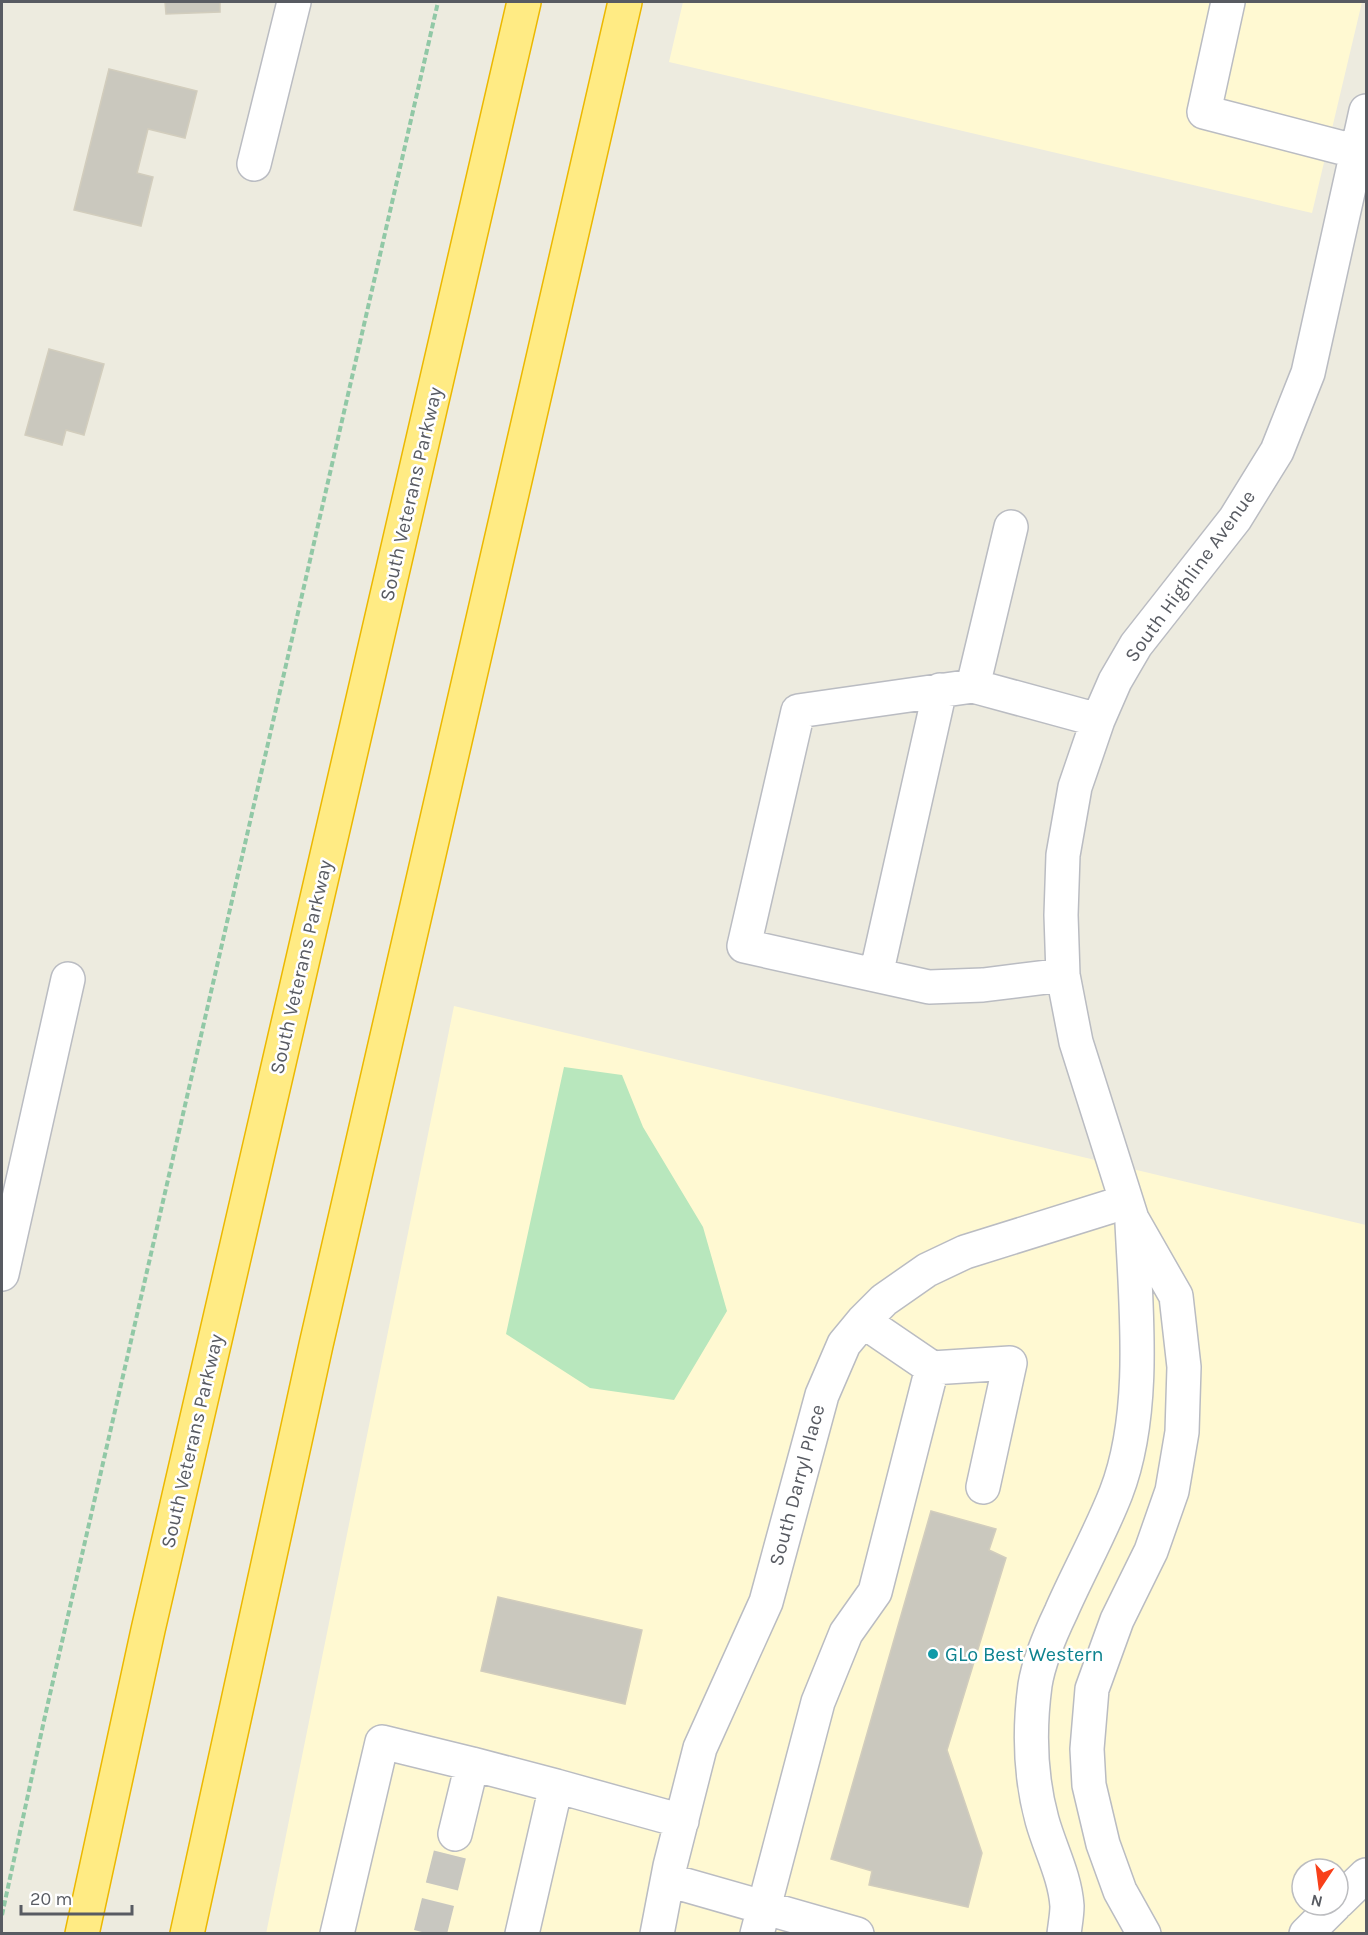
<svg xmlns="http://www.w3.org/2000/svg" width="1368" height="1935" font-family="Karla,sans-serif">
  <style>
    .commercial { fill: #fff9d2; fill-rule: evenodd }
    .green { fill: #b8e7bd }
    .building { fill: #cac8be; stroke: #d2cdbd; stroke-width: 1.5 }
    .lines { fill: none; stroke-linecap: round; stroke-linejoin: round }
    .minor-tunnel { stroke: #c8c7c0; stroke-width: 33; stroke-dasharray: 33 16; stroke-linecap: butt }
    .minor-casing { stroke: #babcc2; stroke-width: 36 }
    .highway-casing { stroke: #ecb800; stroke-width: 36 }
    .path { stroke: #91c8a6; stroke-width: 4; stroke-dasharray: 6 3; stroke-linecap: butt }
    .minor { stroke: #fff; stroke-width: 33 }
    .highway { stroke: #ffeb84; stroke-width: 33 }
    .culture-dot { fill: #0f9aa8; stroke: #fff; stroke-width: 2 }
    .labels { text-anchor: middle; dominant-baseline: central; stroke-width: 5; stroke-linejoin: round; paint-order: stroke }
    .street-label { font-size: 20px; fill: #585b62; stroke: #fff }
    .culture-label { font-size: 20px; fill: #0d838f; stroke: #fff; text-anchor: start }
  </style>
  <rect width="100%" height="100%" fill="#edebdf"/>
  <path class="commercial" d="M 683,2 L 1362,2 L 1312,213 L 669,62 Z
    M 454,1006 L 1366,1225 L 1366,1933 L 266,1934 ZM 1302,1869 L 1338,1869 L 1338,1905 L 1302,1905 Z"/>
  <path class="green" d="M 564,1067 L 622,1075 L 643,1127 L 703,1227 L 727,1311 L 674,1400 L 590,1388 L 506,1334 Z"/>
  <path class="building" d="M 165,2 L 220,2 L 220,12 L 166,14 Z
    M 109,69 L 197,91 L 185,138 L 148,129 L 137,173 L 153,177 L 141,226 L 74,210 Z
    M 49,349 L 104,364 L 84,435 L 66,430 L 62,445 L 25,435 Z
    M 931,1511 L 996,1529 L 989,1550 L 1006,1558 L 947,1750 L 982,1853 L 968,1907 L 869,1885 L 872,1871 L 831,1859 Z
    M 498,1597 L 642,1630 L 625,1704 L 481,1671 Z"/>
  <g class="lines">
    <path class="minor-tunnel" d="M 430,1934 L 455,1834"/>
    <g class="minor-casing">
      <path id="minor" d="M 1228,2 L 1204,112 L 1366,154
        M 254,164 L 294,2
        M 973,686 L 1011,527
        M 876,975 L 940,690
        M 1063,975 L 983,985 L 929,987 L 744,946 L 798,711 L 973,686 L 1098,720
        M 2,1274 L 68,979
        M 863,1321 L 932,1368 L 1010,1363 L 983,1487
        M 472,1764 L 556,1786
        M 668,1880 L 857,1934
        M 1338,1902 L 1366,1875
        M 337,1934 L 382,1742 L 472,1764 L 455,1834
        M 522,1934 L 556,1786 L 682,1821
        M 657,1934 L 670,1866 L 700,1748 L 766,1602 L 822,1395 L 844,1344 L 863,1321 L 884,1300 L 927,1270 L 965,1252 L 1125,1202
        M 757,1934 L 818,1702 L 846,1633 L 875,1592 L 932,1368
        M 1064,1934 C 1065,1925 1067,1915 1067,1906 C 1065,1876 1050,1849 1042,1820 C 1030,1776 1029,1730 1035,1685 C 1039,1660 1050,1635 1061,1612 C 1078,1573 1100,1534 1116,1493 C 1147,1413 1136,1308 1132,1223
        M 1144,1934 L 1120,1891 L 1103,1844 L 1089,1785 L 1087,1749 L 1092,1689 L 1117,1620 L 1151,1551 L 1172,1491 L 1182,1432 L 1184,1367 L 1176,1296 L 1132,1219 L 1076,1042 L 1063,975 L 1061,915 L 1063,855 L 1075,787 L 1098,720 L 1115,681 L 1136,645 L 1235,519 L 1277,451 L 1308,373 L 1366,111
        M 1306,1934 L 1335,1905"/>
    </g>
    <g class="highway-casing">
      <path id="highway" d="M 82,1934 L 148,1630 L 524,2
        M 187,1934 L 316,1345 L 625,2"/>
    </g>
    <path class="path" d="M 2,1915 L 45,1716 L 438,2"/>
    <use href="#minor" class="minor"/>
    <use href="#highway" class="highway"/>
  </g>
  <circle class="culture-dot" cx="933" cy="1654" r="6"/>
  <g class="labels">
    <g class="street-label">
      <text transform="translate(411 494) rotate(-77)">South Veterans Parkway</text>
      <text transform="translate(1190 576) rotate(-54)">South Highline Avenue</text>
      <text transform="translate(301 967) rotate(-77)">South Veterans Parkway</text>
      <text transform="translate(192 1441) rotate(-77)">South Veterans Parkway</text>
      <text transform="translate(797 1485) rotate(-75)">South Darryl Place</text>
    </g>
    <g class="culture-label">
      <text x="945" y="1654">GLo Best Western</text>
    </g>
  </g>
  <rect width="1368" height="1935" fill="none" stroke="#585b62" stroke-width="6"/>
  <g transform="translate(1320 1887) rotate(193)"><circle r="28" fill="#ffffff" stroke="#bcbdc0" stroke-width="1.5"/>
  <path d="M0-4.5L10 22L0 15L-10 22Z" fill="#f8401a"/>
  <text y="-9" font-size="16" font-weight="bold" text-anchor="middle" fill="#585b62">N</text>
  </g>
  <path d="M21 1905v9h111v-9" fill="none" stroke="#585b62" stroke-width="3"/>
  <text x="30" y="1905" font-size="18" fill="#585b62" stroke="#ffffff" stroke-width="4.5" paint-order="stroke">20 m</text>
</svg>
